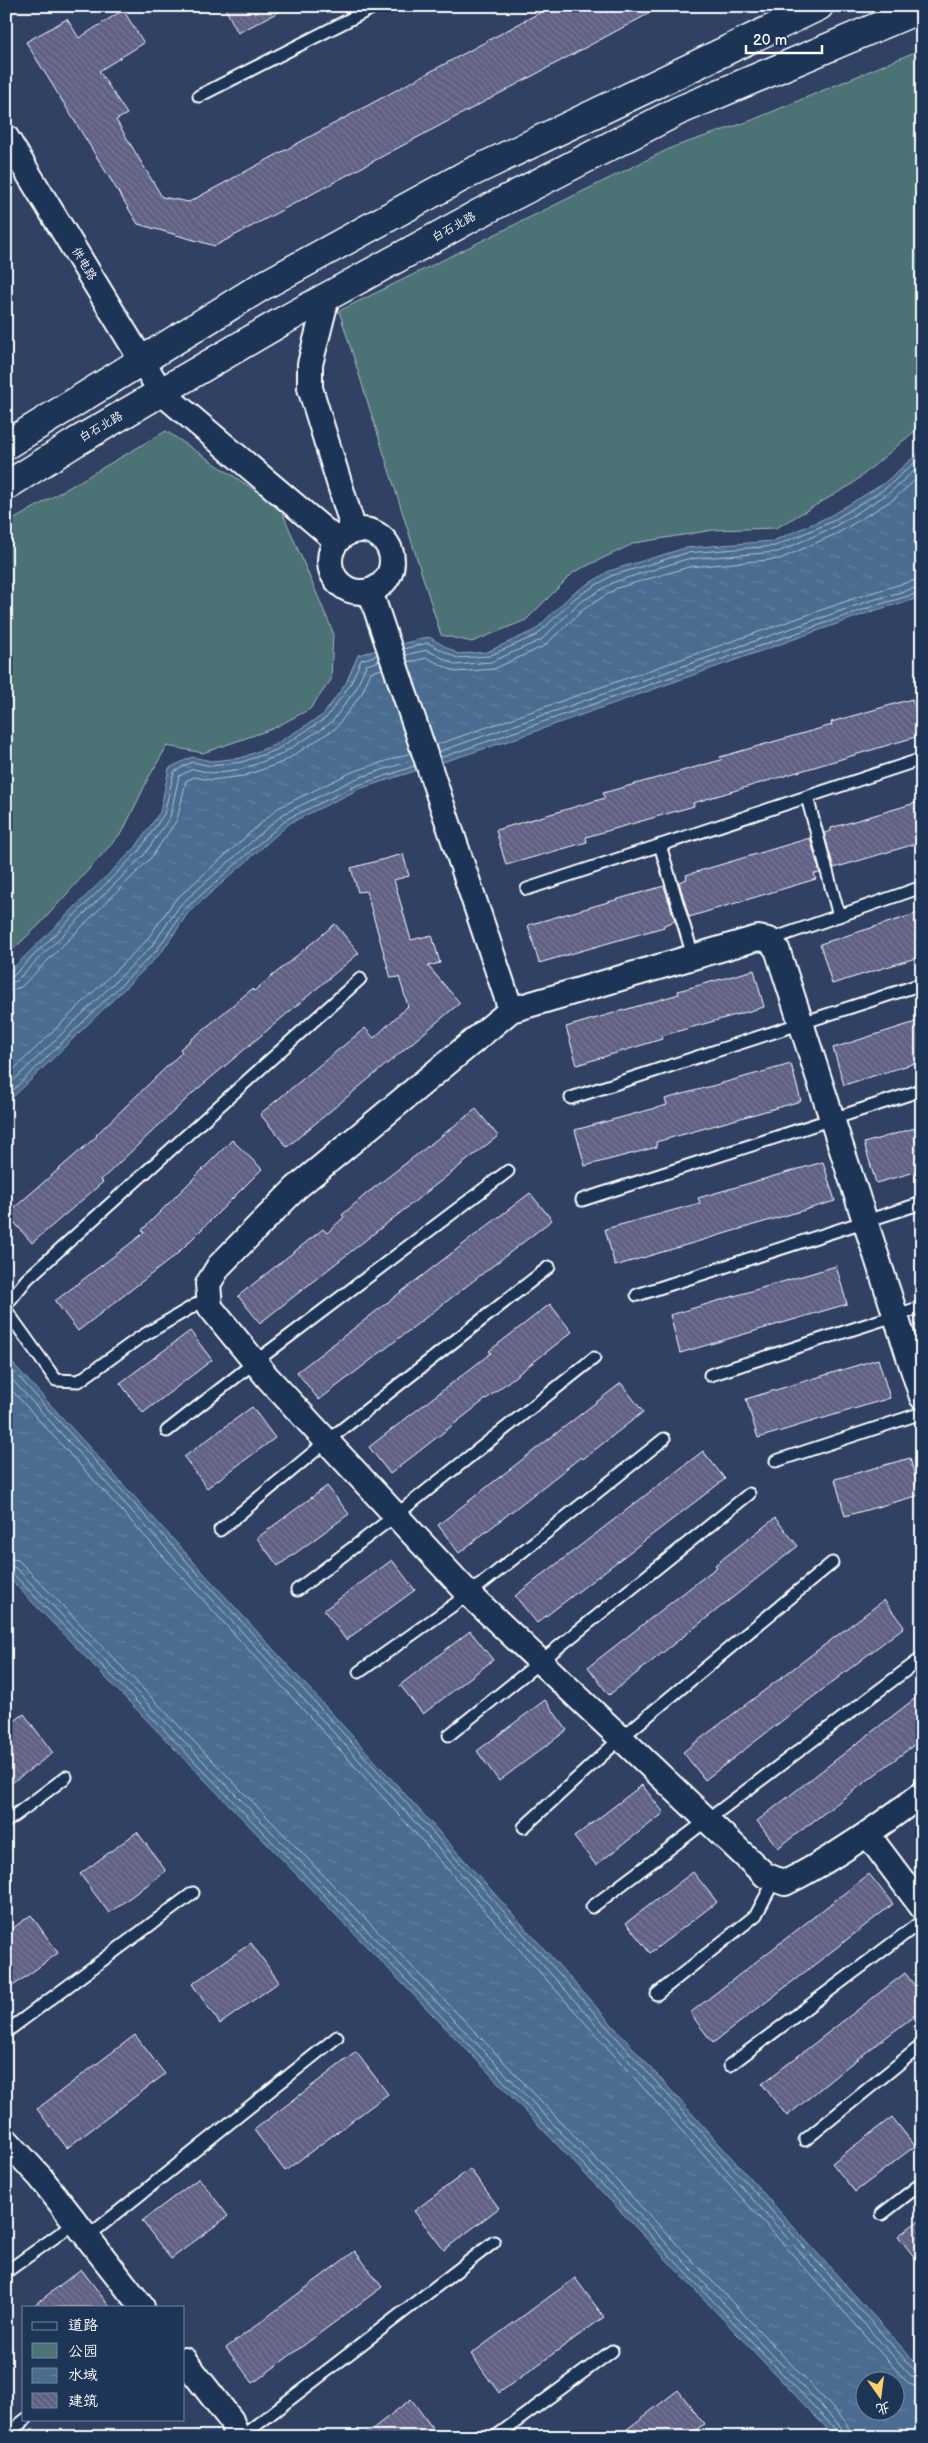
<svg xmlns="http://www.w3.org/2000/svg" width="928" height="2443" font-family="'Balsamiq Sans','LXGW WenKai TC',sans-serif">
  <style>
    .park { fill: #4c7376; stroke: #a6b9ba }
    .water { fill: url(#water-ripples); stroke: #92a7bc; fill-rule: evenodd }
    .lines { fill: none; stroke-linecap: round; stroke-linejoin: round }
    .shore { stroke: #b6c4d3; stroke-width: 1 }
    .building { fill: url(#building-back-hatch); stroke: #fff }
    .lane-casing { stroke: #fff; stroke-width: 15 }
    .street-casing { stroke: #fff; stroke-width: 28 }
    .secondary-casing { stroke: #fff; stroke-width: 31 }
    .lane { stroke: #1d3557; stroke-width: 11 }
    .street { stroke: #1d3557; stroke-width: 24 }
    .secondary { stroke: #1d3557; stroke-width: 28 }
    .labels { text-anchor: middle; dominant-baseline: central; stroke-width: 4; stroke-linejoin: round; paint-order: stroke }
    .street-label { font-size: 12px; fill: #fff; stroke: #1d3557 }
  </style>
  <defs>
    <pattern id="water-ripples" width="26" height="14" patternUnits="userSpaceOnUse" patternTransform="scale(1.25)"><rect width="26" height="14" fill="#496c90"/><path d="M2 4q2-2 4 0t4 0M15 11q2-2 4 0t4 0" fill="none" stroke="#6482a1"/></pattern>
    <pattern id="building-back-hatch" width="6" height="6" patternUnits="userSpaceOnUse" patternTransform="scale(1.25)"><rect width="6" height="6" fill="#5f6084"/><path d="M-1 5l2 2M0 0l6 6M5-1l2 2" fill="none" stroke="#777896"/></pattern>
  </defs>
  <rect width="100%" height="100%" fill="#304164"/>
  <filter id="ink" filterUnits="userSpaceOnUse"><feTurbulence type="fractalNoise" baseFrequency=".02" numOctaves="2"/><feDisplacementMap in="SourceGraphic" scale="10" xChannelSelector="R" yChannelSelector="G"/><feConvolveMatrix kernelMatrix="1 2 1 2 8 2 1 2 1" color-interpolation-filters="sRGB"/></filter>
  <g filter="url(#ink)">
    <path class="park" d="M 922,49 L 922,425 L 851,485 L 776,528 L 713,530 L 635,543 L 574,572 L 526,620 L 472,642 L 441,635 L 339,311 L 673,147 L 750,121 Z
      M 166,431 L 280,507 L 333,632 L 331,680 L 310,709 L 272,729 L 203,753 L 167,746 L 149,777 L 123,831 L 40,924 L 6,956 L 6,524 Z"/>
    <path class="water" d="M 922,450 L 922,597 L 873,611 L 508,741 L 359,789 L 290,823 L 188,913 L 161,953 L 6,1104 L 6,975 L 135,848 L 160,812 L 169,768 L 192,757 L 211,761 L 241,758 L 274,745 L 323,715 L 346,683 L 358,655 L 429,637 L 458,654 L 487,652 L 535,630 L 572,594 L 609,571 L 685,548 L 773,541 L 828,517 L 883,484 Z
      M 6,1356 L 396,1784 L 922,2370 L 922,2437 L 835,2437 L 470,2053 L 6,1575 ZM 866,2380 L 896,2380 L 896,2410 L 866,2410 Z"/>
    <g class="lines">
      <path class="shore" d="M 403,649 L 428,643 L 457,658 L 489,656 L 537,635 L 575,598 L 611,576 L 686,553 L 775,546 L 831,522 L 886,488 L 922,456
        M 405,655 L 427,650 L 456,665 L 491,662 L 541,640 L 579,603 L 614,582 L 687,559 L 778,552 L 834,527 L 889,493 L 922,464
        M 408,662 L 427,658 L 456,672 L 494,669 L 544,646 L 584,609 L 617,588 L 689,567 L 780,559 L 838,533 L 894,499 L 922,474
        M 436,745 L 867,594 L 922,578
        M 438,752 L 869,601 L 922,586
        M 440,758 L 871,607 L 922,592
        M 6,978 L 12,977 L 139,851 L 164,814 L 174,772 L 192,762 L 211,766 L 242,762 L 276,750 L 326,718 L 350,685 L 361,660 L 378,655
        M 6,985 L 16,981 L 144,855 L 170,817 L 179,776 L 193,769 L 211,773 L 243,769 L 280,755 L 331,723 L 356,689 L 366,665 L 380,661
        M 6,992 L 21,987 L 150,859 L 177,820 L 186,781 L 194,777 L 211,780 L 244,776 L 283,762 L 336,728 L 362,693 L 371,672 L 382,669
        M 6,1077 L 146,941 L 175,900 L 278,808 L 352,772 L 411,753
        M 6,1088 L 152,946 L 180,905 L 283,814 L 355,779 L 413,760
        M 6,1097 L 157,950 L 184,910 L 287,819 L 358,785 L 415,766
        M 6,1363 L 392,1787 L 916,2372 L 922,2374
        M 6,1373 L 387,1791 L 911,2376 L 922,2380
        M 6,1384 L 382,1796 L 906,2381 L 913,2386 L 922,2387
        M 6,1558 L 18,1560 L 28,1570 L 483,2040 L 846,2422 L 852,2437
        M 6,1565 L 14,1567 L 23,1575 L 478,2045 L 841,2427 L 844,2437
        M 6,1571 L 11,1572 L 18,1579 L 474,2050 L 837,2431 L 838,2437"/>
    </g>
    <path class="building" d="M 224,6 L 290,6 L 238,33 Z
      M 552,6 L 663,6 L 215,246 L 138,224 L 26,42 L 67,19 L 79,38 L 123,10 L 144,43 L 99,71 L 127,114 L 116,120 L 162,197 L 189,202 Z
      M 912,699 L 922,735 L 693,803 L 694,806 L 586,837 L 587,842 L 506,865 L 496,830 L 605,798 L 603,793 L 721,760 L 720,757 L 832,725 L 831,722 Z
      M 922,801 L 922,842 L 834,868 L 824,833 L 831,831 L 831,828 Z
      M 810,838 L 820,873 L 814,874 L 816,879 L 689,917 L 679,882 L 687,879 L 686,875 Z
      M 403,854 L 409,876 L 394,880 L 411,940 L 432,935 L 440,963 L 428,966 L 460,1003 L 287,1147 L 260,1114 L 365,1028 L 374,1038 L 408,1006 L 399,977 L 391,978 L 366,891 L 358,892 L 351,868 Z
      M 664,886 L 675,921 L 664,925 L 664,927 L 539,963 L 528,925 Z
      M 922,912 L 922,956 L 832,984 L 820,944 Z
      M 335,924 L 359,953 L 194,1092 L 101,1180 L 103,1182 L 32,1243 L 7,1214 L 97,1136 L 96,1135 L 182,1052 L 180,1049 L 252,989 L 254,991 Z
      M 754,970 L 764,1007 L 661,1036 L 662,1039 L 577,1065 L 566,1027 L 679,994 L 678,991 Z
      M 922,1020 L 922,1061 L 844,1085 L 833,1048 Z
      M 791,1064 L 801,1101 L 656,1142 L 657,1147 L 585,1166 L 575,1130 L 667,1105 L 665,1099 Z
      M 476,1109 L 498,1136 L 260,1323 L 238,1296 L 323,1229 L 327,1233 L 344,1217 L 342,1215 L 366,1194 Z
      M 922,1126 L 922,1170 L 876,1183 L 864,1143 Z
      M 232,1140 L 262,1169 L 176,1255 L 78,1331 L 55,1301 L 144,1233 L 142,1230 Z
      M 823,1162 L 835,1201 L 615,1266 L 605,1229 L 700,1203 L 698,1198 Z
      M 530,1193 L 552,1220 L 319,1400 L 297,1372 Z
      M 836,1266 L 847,1304 L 680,1353 L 670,1315 Z
      M 550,1304 L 572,1332 L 390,1474 L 369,1447 L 491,1353 L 489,1351 Z
      M 190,1331 L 212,1360 L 143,1413 L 120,1383 Z
      M 878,1359 L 890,1398 L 758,1438 L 746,1399 Z
      M 621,1383 L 643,1412 L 583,1459 L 581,1457 L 459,1553 L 438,1525 Z
      M 252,1407 L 275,1438 L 207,1488 L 184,1457 Z
      M 703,1451 L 725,1479 L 537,1623 L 515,1596 Z
      M 910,1458 L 920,1495 L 845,1516 L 835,1479 Z
      M 327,1486 L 349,1514 L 278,1566 L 257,1538 Z
      M 775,1518 L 798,1546 L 609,1695 L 588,1667 L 717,1567 L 715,1565 Z
      M 392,1560 L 415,1590 L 346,1640 L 324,1610 Z
      M 884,1600 L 904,1627 L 705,1780 L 683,1752 Z
      M 470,1631 L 493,1660 L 423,1714 L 400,1685 Z
      M 922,1693 L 922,1739 L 778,1848 L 757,1821 Z
      M 545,1700 L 567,1730 L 499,1781 L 477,1751 Z
      M 24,1714 L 53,1753 L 6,1787 L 6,1727 Z
      M 642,1785 L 664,1813 L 596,1865 L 574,1837 Z
      M 137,1832 L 166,1871 L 109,1913 L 80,1874 Z
      M 693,1872 L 717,1902 L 650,1953 L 626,1923 Z
      M 869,1874 L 893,1904 L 713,2043 L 690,2013 Z
      M 31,1915 L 58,1953 L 6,1991 L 6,1933 Z
      M 251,1943 L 279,1982 L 220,2024 L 192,1984 Z
      M 905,1973 L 922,1995 L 922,2010 L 848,2066 L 787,2116 L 762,2084 Z
      M 135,2035 L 165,2074 L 67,2148 L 37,2109 Z
      M 356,2052 L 388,2094 L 285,2171 L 254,2130 Z
      M 892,2117 L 915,2146 L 855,2192 L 832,2163 Z
      M 470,2169 L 499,2208 L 444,2250 L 414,2211 Z
      M 199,2178 L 228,2216 L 171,2259 L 142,2221 Z
      M 922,2218 L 922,2267 L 898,2236 Z
      M 355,2251 L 382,2287 L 253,2383 L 226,2348 Z
      M 81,2269 L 110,2307 L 32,2307 Z
      M 575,2278 L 604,2317 L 499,2393 L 471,2354 Z
      M 678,2390 L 704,2424 L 687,2437 L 617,2437 Z
      M 411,2399 L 439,2437 L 362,2437 Z"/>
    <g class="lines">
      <g class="lane-casing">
        <path id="lane" d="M 199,96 L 376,6
          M 807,797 L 839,916
          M 660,845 L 693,956
          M 527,889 L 922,759
          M 769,940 L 922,887
          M 571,1098 L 922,984
          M 582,1200 L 922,1090
          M 637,1295 L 922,1203
          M 6,1305 L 27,1279 L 360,979
          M 6,1310 L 56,1380 L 79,1381 L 139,1338 L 209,1297
          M 710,1375 L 922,1307
          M 167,1431 L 255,1362 L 508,1171
          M 776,1461 L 922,1413
          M 220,1530 L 327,1441 L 549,1267
          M 297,1590 L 396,1515 L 594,1358
          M 359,1672 L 469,1594 L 664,1439
          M 449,1735 L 749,1494
          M 6,1822 L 66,1777
          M 524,1827 L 621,1738 L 832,1563
          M 592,1907 L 922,1658
          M 657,1994 L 756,1915 L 775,1879
          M 6,2032 L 193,1893
          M 730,2065 L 922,1921
          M 805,2140 L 922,2045
          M 882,2214 L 922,2183
          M 87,2237 L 337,2037
          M 6,2272 L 76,2222
          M 16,2427 L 26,2419
          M 241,2437 L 494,2242
          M 495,2437 L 612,2351"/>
      </g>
      <g class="street-casing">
        <path id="street" d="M 6,137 L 161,392 L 337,541
          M 327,297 L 310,364 L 310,388 L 354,531
          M330 561a31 31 0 1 1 62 0a31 31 0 1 1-62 0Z
          M 370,591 L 511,1010
          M 922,1397 L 777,949 L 769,940 L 758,938 L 511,1010 L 296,1188 L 219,1266 L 208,1284 L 210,1307 L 268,1378 L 469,1594 L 765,1875 L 785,1883 C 835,1858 878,1827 922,1794
          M 868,1835 L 922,1907
          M 6,2140 L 41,2178 L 142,2307
          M 184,2360 L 231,2420 L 237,2437"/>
      </g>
      <g class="secondary-casing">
        <path id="secondary" d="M 6,445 L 259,288 L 462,177 L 819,6
          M 6,486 L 76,442 L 281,322 L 478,214 L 678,111 L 922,8"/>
      </g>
      <use href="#lane" class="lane"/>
      <use href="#street" class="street"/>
      <use href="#secondary" class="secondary"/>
    </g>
  </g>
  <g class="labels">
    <g class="street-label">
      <text transform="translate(454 227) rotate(-29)">白石北路</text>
      <text transform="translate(84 264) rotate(59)">供电路</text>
      <text transform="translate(101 427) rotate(-30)">白石北路</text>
    </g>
  </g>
  <rect width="928" height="2443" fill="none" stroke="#1d3557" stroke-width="25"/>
  <rect x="12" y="12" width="903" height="2418" fill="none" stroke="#fff" stroke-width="2" filter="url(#ink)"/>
  <rect x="22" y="2306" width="162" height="115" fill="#1d3557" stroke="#77869a"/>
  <rect x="32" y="2322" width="25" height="8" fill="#1d3557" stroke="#77869a"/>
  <text x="68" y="2330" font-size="15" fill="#ffffff">道路</text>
  <rect x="32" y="2343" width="25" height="15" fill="#4c7376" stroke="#77869a"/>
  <text x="68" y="2356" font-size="15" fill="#ffffff">公园</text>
  <rect x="32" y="2368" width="25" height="15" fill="url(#water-ripples)" stroke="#77869a"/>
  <text x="68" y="2380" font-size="15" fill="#ffffff">水域</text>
  <rect x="32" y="2393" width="25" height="15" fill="url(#building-back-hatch)" stroke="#77869a"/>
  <text x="68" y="2406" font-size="15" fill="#ffffff">建筑</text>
  <g transform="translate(880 2396) rotate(166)"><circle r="24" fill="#1d3557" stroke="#77869a"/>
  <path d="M0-4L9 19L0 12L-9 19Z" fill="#ffd166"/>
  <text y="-8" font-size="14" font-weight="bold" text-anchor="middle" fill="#ffffff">北</text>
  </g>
  <path d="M746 45v8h76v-8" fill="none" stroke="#ffffff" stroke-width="2.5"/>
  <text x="753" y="45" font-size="15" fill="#ffffff" stroke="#1d3557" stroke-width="4" paint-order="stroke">20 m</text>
</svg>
